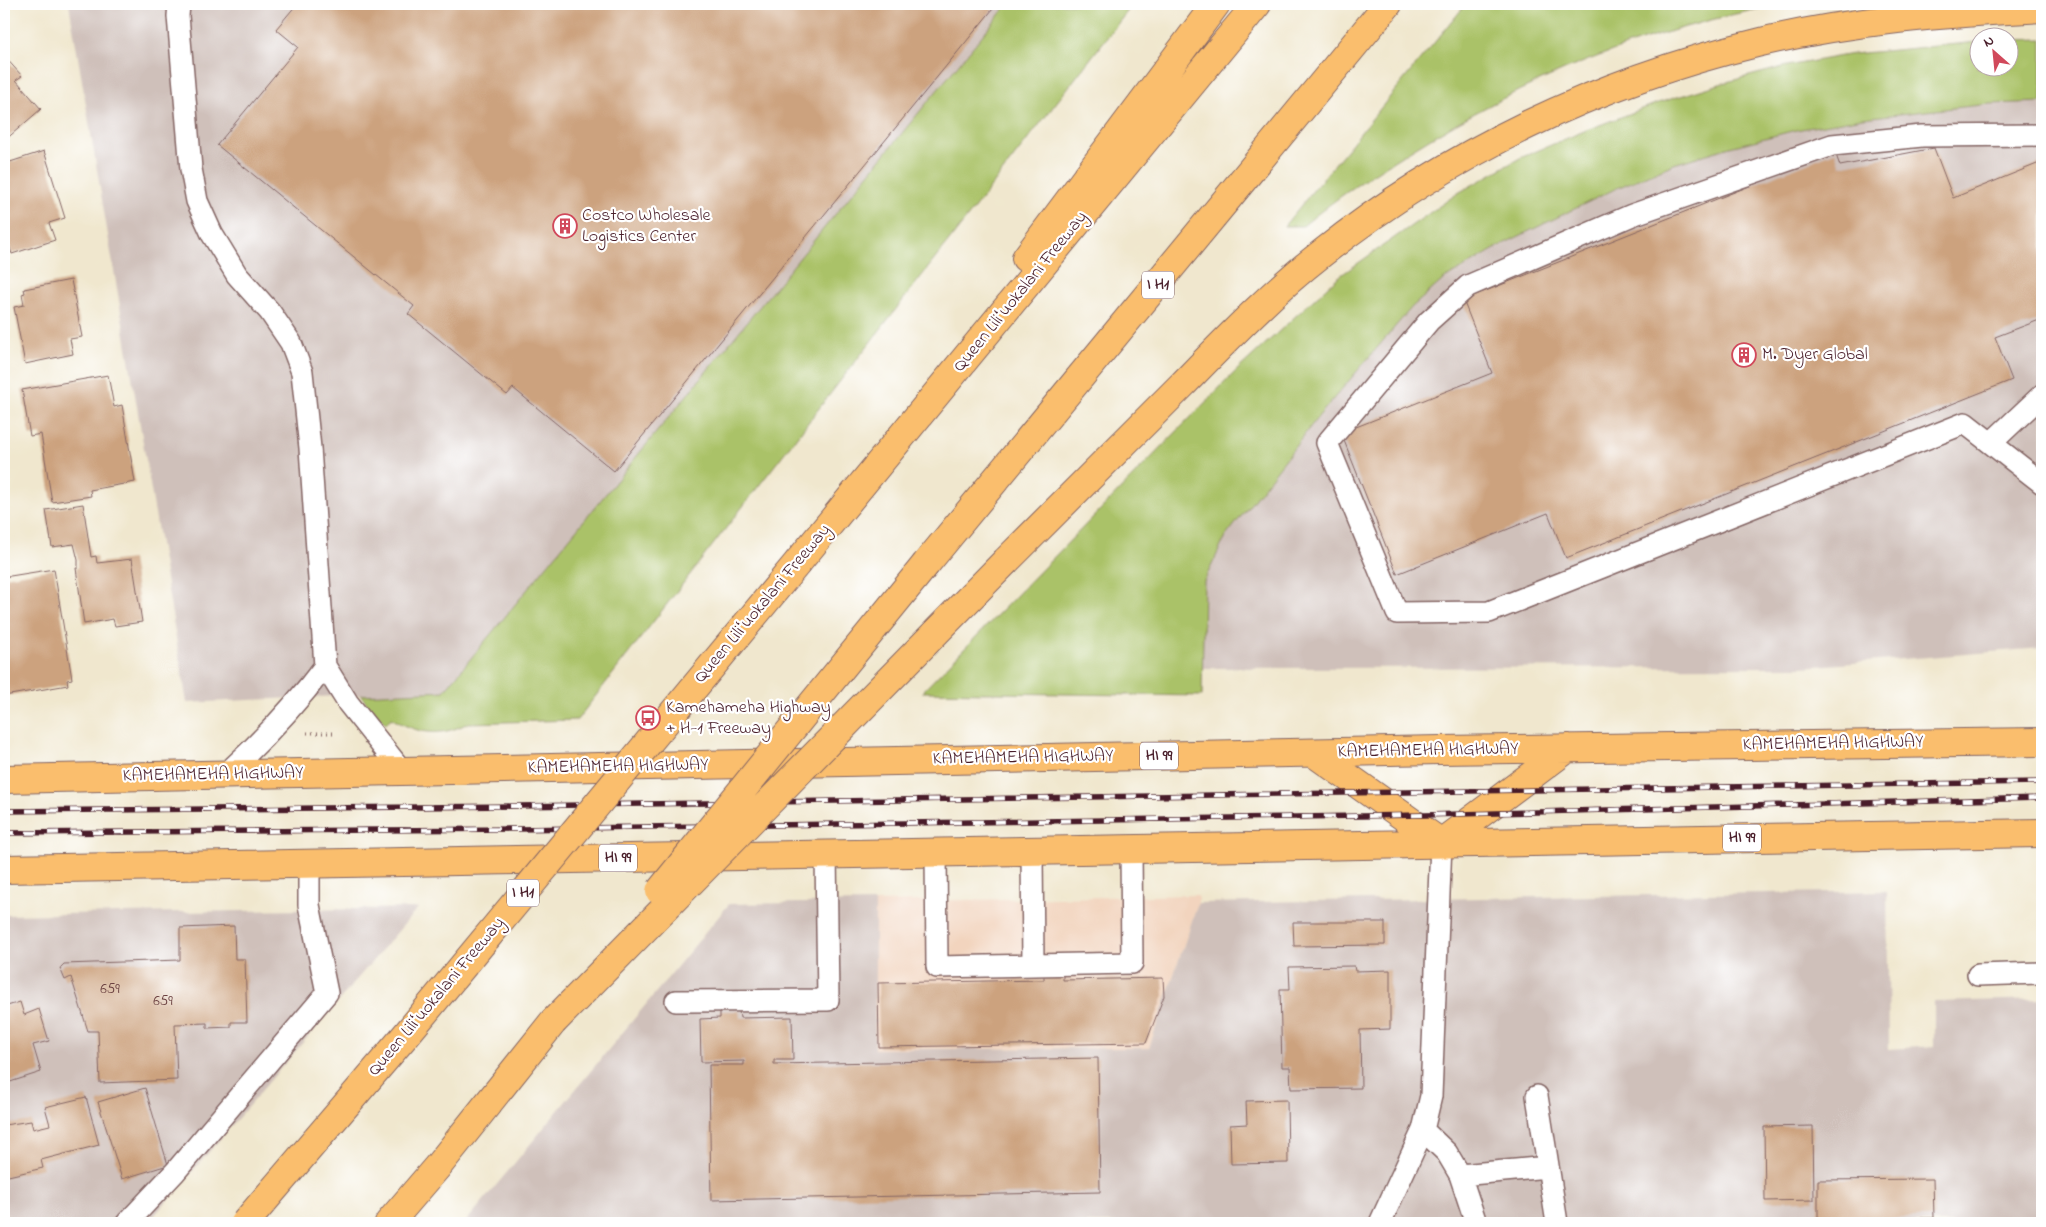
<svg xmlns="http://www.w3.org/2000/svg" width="2046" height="1227" font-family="'Indie Flower',sans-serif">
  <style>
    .built { fill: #f2d4be }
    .industrial { fill: #cfc0ba }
    .green { fill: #aac268; stroke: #7a704a }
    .building { fill: #cca27e }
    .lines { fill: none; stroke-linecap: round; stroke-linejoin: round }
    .service-casing { stroke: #846564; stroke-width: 24 }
    .primary-casing { stroke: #846564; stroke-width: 30 }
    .motorway-casing { stroke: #846564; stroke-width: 30 }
    .path { stroke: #846564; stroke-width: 3; stroke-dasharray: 1 4; stroke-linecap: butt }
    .service { stroke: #fff; stroke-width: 21 }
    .primary { stroke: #fabe6d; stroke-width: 28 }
    .motorway { stroke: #fabe6d; stroke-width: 28 }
    .rail-casing { stroke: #4a1f2b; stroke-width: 5.5 }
    .rail { stroke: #fff; stroke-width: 4; stroke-dasharray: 11; stroke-linecap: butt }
    .motorway-bridge-casing { stroke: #846564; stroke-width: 30; stroke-linecap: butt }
    .motorway-bridge { stroke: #fabe6d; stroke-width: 28 }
    .labels { text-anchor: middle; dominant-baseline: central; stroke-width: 4.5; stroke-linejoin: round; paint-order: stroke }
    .number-label { font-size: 15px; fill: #6a4040 }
    .shield { fill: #fff; stroke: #80626b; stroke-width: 1 }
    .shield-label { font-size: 16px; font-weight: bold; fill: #4a1f2b }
    .poi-label { font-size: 18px; fill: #4a1f2b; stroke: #fff; text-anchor: start }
    .street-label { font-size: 18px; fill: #4a1f2b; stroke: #fff }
  </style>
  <rect width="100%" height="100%" fill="#fff"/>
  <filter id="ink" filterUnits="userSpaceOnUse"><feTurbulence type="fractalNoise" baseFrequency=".02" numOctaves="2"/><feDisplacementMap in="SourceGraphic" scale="10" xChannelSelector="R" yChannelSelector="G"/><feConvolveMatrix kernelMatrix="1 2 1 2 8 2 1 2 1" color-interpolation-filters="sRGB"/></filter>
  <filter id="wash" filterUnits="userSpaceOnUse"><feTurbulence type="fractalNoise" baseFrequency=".0096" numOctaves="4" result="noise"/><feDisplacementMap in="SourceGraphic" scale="20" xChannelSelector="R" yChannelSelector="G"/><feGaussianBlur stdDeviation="1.12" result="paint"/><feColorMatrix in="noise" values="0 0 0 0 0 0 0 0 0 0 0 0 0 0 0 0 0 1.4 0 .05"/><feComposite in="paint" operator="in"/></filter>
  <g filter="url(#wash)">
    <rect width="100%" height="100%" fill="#f0e7ce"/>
    <path class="built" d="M 1198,895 L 1198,903 L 1149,1048 L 875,1049 L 875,902 Z"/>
    <path class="industrial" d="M 69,4 L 1008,4 L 444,691 L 187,703 Z
      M 2042,102 L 2042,648 L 1803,667 L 1201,668 L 1204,581 L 1226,536 L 1318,417 L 1412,307 L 1443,280 L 1503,244 L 1617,188 L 1674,164 L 1730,147 L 1796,130 L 1863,118 L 1990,104 Z
      M 1887,891 L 1889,1049 L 1934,1046 L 1934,1002 L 2042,999 L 2042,1223 L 465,1223 L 729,904 L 875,902 L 875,1049 L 1149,1048 L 1198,903 Z
      M 418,908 L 148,1223 L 4,1223 L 4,915 Z"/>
    <path class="green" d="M 1008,4 L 1133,4 L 577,720 L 468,723 C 440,738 418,734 391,718 L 386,724 L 369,707 L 361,695 L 444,691 Z
      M 1466,4 L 1783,4 C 1649,29 1524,79 1408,152 C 1371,175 1336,198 1303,226 L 1284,226 Z
      M 2042,39 L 2042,102 L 1990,104 L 1863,118 L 1796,130 L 1730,147 L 1674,164 L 1617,188 L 1503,244 L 1443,280 L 1412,307 L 1318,417 L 1226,536 L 1204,581 L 1202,696 L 922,692 L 1236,371 L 1337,278 L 1458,193 L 1520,158 L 1589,129 L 1658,103 L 1723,83 L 1787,66 L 1853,54 L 1978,42 L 1978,68 L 2008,68 L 2009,40 Z"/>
    <g id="blocks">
      <path class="building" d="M 297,4 L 997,4 L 614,471 L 513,388 L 507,395 L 408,314 L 414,306 L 217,145 L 298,47 L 276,29 Z
        M 4,56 L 22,76 L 16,80 L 41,109 L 4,141 Z
        M 1934,148 L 1953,198 L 2042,162 L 2042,319 L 1995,337 L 2012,380 L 1566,558 L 1548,513 L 1397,574 L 1341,433 L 1492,373 L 1463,300 L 1835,152 L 1840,166 Z
        M 44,151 L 65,218 L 49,223 L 55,240 L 12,254 L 6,237 L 4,238 L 4,164 Z
        M 71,280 L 82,337 L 70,339 L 73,354 L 25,364 L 14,307 L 24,305 L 22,294 L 25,293 L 24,289 Z
        M 108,375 L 114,407 L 122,405 L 135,482 L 90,490 L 91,496 L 52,502 L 41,434 L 30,436 L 22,390 Z
        M 83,504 L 91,557 L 96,556 L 97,563 L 132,559 L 142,622 L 115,626 L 113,619 L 84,624 L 76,568 L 78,568 L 78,560 L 74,544 L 52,547 L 46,510 Z
        M 54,569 L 72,679 L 67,680 L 68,685 L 4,696 L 4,577 Z
        M 1293,922 L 1385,922 L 1385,945 L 1294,946 Z
        M 234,926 L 235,959 L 245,959 L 247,1022 L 231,1022 L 231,1027 L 207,1028 L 207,1023 L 175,1024 L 177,1080 L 100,1083 L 98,1031 L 88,1031 L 71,977 L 65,980 L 60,968 L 64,964 L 180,960 L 180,928 Z
        M 1354,966 L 1355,971 L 1390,970 L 1390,1029 L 1360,1030 L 1361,1088 L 1291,1089 L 1290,1067 L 1282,1067 L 1280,989 L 1290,989 L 1289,967 Z
        M 1063,972 L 1063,980 L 1163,978 L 1164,996 L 1146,1043 L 879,1047 L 878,983 L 1044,980 L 1044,973 Z
        M 20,1002 L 24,1015 L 39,1009 L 49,1041 L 33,1045 L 41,1072 L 4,1084 L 4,1007 Z
        M 720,1011 L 739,1011 L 740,1018 L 792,1017 L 793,1060 L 774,1060 L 774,1064 L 1098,1058 L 1100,1192 L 711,1200 L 709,1065 L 744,1065 L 744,1061 L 701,1062 L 700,1019 L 720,1018 Z
        M 145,1088 L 168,1165 L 122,1179 L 98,1102 Z
        M 86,1097 L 99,1145 L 41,1160 L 43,1168 L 4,1177 L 4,1125 L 31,1121 L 33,1129 L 50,1125 L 45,1107 Z
        M 1287,1100 L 1288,1163 L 1231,1164 L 1230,1125 L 1247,1124 L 1246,1101 Z
        M 1813,1126 L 1814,1200 L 1765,1201 L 1764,1127 Z
        M 1933,1179 L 1934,1218 L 1818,1219 L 1818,1180 Z"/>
    </g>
  </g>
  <g filter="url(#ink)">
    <use href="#blocks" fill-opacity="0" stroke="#846564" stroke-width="1"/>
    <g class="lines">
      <g class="service-casing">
        <path id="service" d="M 179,4 L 178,16 L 191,169 L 197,201 L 212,234 L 237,275 L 270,312 L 291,343 L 302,372 L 310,448 L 325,666
          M 2042,135 L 1922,136 L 1832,145 L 1632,215 L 1468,286 L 1429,321 L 1327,443 L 1397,613 L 1489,612 L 1965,423 L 2042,483
          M 1991,443 L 2042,395
          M 226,774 C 263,740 294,707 325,666 L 348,703 L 402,771
          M 1032,851 L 1033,965
          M 936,852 L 937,967 L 1132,963 L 1131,849
          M 1978,975 L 2042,973
          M 676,1001 L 828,1000 L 826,854
          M 1537,1096 L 1557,1223
          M 1423,1130 L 1447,1153 L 1460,1175 L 1476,1223
          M 1460,1175 L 1548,1167
          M 127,1223 L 175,1172 L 327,993 L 309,905 L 309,864
          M 1380,1223 L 1423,1130 L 1431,1096 L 1441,843"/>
      </g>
      <g class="primary-casing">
        <path id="primary" d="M 1314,753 L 1441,843
          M 4,779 L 1440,750 L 2042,742
          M 1441,843 L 1568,748
          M 4,869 L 2042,833"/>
      </g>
      <g class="motorway-casing">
        <path id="motorway" d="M 1026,258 L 1216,4
          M 799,561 L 1257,4
          M 1006,561 C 1065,502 1124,443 1183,384 C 1227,339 1271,293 1321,254 C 1448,153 1599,81 1757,43 C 1851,20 1947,13 2042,8
          M 926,564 L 1388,4
          M 389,1223 L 438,1166 L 553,1022"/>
      </g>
      <path class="path" d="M 307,733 L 336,733"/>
      <use href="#service" class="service"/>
      <use href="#primary" class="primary"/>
      <use href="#motorway" class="motorway"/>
      <g class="rail-casing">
        <path id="rail" d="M 4,811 L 519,806 L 2042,782
          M 4,833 L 518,829 L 1425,815 L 2042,798"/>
      </g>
      <use href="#rail" class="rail"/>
      <g class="motorway-bridge-casing">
        <path id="motorway-bridge" d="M 660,891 L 926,564
          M 553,1022 L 1006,561
          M 245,1223 L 405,1036 L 799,561"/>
      </g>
      <use href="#motorway-bridge" class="motorway-bridge"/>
    </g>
  </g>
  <defs>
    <g id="building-ring" transform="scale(1.25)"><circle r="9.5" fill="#fff" stroke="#d1495b" stroke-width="1.5"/><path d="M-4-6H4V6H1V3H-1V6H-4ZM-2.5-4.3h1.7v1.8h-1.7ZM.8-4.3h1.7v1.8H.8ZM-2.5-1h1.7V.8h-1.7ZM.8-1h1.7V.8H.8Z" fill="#d1495b"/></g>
    <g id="bus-ring" transform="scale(1.25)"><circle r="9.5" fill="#fff" stroke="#d1495b" stroke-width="1.5"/><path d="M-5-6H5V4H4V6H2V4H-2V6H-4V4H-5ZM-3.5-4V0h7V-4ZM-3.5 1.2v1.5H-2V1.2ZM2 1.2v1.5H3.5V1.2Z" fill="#d1495b"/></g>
  </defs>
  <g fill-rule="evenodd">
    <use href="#building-ring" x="565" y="226"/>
    <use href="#building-ring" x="1744" y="355"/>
    <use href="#bus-ring" x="648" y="718"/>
  </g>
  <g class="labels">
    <g class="number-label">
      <text x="110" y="989">659</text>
      <text x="163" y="1001">659</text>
    </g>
    <g class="shield">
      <rect x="1142" y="271.5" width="32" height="27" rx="4"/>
      <rect x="1140" y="742.5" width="38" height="27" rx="4"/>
      <rect x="1723" y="824.5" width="38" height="27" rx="4"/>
      <rect x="599" y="844.5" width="38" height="27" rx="4"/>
      <rect x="507" y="879.5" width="32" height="27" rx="4"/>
    </g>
    <g class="shield-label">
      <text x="1158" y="285">I H1</text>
      <text x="1159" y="756">HI 99</text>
      <text x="1742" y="838">HI 99</text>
      <text x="618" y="858">HI 99</text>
      <text x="523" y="893">I H1</text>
    </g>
    <g class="poi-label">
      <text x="582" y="216">Costco Wholesale<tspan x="582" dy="21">Logistics Center</tspan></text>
      <text x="1762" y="355">M. Dyer Global</text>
      <text x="666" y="708">Kamehameha Highway<tspan x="666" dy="21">+ H-1 Freeway</tspan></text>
    </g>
    <g class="street-label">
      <text transform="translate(1021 292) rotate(-51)">Queen Liliʻuokalani Freeway</text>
      <text transform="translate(763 604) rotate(-50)">Queen Liliʻuokalani Freeway</text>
      <text transform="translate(1833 744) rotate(-1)">KAMEHAMEHA HIGHWAY</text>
      <text transform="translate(1428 751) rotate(-1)">KAMEHAMEHA HIGHWAY</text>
      <text transform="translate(1023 758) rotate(-1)">KAMEHAMEHA HIGHWAY</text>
      <text transform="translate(618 767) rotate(-1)">KAMEHAMEHA HIGHWAY</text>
      <text transform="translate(213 775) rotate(-1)">KAMEHAMEHA HIGHWAY</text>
      <text transform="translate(437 997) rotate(-50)">Queen Liliʻuokalani Freeway</text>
    </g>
  </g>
  <rect width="2046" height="1227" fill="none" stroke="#fff" stroke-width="20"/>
  <g transform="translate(1994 52) rotate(333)"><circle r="24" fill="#ffffff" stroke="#b7a5aa"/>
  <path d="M0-4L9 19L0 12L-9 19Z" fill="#d1495b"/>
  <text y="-8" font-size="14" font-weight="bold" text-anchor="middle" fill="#4a1f2b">N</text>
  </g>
</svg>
